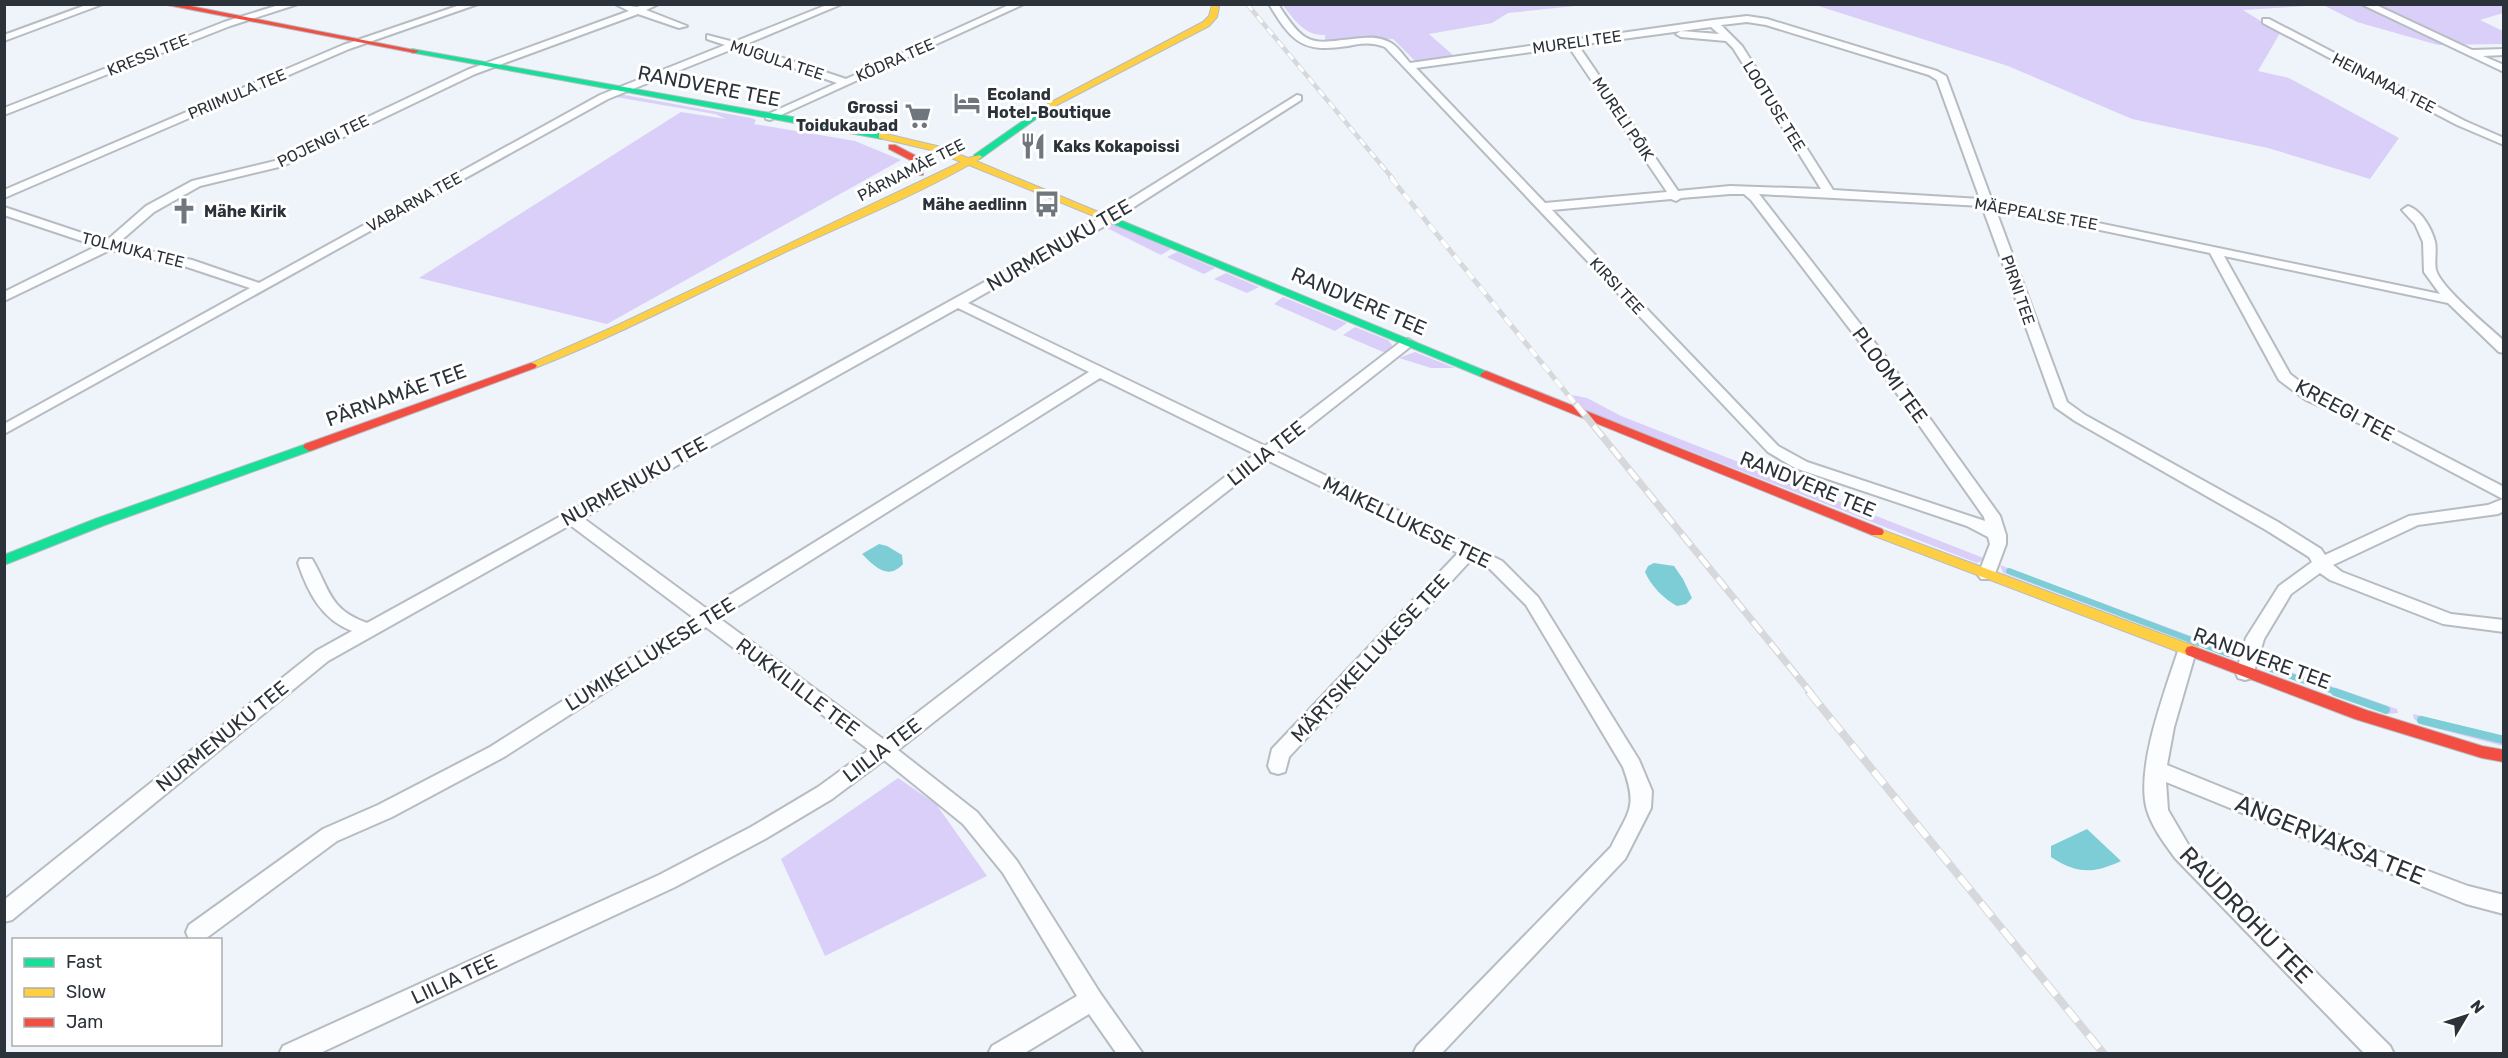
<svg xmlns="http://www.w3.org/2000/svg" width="2508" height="1058" font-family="Rubik,sans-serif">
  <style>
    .green { fill: #d9cff8 }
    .water { fill: #7dcdd6 }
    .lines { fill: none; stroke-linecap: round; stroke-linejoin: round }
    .stream-far1 { stroke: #7dcdd6; stroke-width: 6 }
    .stream { stroke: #7dcdd6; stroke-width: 8 }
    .street-casing { stroke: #b6bcc2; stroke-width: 4 }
    .fast-casing { stroke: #b6bcc2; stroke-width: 2 }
    .slow-casing { stroke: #b6bcc2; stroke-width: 2 }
    .jam-casing { stroke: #b6bcc2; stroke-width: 2 }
    .street { fill: #fcfdfe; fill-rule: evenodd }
    .fast { fill: #16e098; fill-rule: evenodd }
    .slow { fill: #ffcf43; fill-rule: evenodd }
    .jam { fill: #f24e42; fill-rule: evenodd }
    .rail-far3-casing { stroke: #d6d8db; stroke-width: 4.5 }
    .rail-far2-casing { stroke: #d6d8db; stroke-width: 5 }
    .rail-far1-casing { stroke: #d6d8db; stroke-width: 7 }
    .rail-casing { stroke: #d6d8db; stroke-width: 8 }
    .rail-far3 { stroke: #fff; stroke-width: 3; stroke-dasharray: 8; stroke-linecap: butt }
    .rail-far2 { stroke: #fff; stroke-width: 4; stroke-dasharray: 10; stroke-linecap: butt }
    .rail-far1 { stroke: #fff; stroke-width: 4.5; stroke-dasharray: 14; stroke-linecap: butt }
    .rail { stroke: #fff; stroke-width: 6; stroke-dasharray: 17; stroke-linecap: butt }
    .labels { text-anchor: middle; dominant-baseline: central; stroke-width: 6; stroke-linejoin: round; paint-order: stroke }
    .far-street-label { font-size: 16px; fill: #2c3239; stroke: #fff }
    .far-poi-label { font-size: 16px; font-weight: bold; fill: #2c3239; stroke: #fff; text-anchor: start }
    .street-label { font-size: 20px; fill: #2c3239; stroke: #fff }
    .near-street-label { font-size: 24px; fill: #2c3239; stroke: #fff }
  </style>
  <rect width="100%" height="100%" fill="#eef4fa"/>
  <path class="green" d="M 1283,5 L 1585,5 L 1508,13 L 1492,23 L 1429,34 L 1454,56 L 1415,61 L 1393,39 L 1329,42 L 1325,39 L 1325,35 C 1305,36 1294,20 1283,5 Z
    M 1815,5 L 2502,5 L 2503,13 L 2480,20 L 2503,31 L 2503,44 L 2438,45 L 2357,22 L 2323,5 L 2243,10 L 2280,33 L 2258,71 L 2289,78 L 2399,138 L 2370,179 L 2268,148 L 2132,119 L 2008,66 Z
    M 619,94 L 751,118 L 756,120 L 754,124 L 855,141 L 901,160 L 607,324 L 419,278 L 681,112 L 726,119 L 715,114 L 610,96 Z
    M 1109,223 L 1171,249 L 1161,255 L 1103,226 Z
    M 1177,252 L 1215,268 L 1204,274 L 1167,257 Z
    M 1226,273 L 1259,287 L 1247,293 L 1214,279 Z
    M 1283,297 L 1347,323 L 1335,331 L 1274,304 Z
    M 1355,327 L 1388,340 L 1392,345 L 1388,354 L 1343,335 Z
    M 1415,352 L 1455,368 L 1431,368 L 1399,358 Z
    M 1572,395 L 1587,398 L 1621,416 L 1986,559 L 1977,563 L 1582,409 Z
    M 2000,565 L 2242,655 L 2233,659 L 2003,573 Z
    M 2256,660 L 2397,709 L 2398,713 L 2388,714 L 2259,667 Z
    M 2413,714 L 2503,736 L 2503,746 L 2423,725 L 2414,719 Z
    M 898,778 L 936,804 L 987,876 L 825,956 L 781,859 Z"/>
  <path class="water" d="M 879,544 L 887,546 L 902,555 L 903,564 C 888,581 874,566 862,554 Z
    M 1654,563 L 1674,566 L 1683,579 L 1692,598 L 1686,604 L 1677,606 C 1664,599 1651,586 1645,572 L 1648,566 Z
    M 2087,829 L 2121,861 C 2093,874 2077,874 2051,857 L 2051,846 Z"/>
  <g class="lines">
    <path class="stream-far1" d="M 2009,571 L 2228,654
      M 2268,668 L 2339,693"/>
    <path class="stream" d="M 2335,692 L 2386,710
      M 2421,720 L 2504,740"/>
    <g class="street-casing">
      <path id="street" d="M 89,4 L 103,4 L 4,41 L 4,35 Z
        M 282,4 L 298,4 L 230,26 L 4,115 L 4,108 L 224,22 Z
        M 463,4 L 478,4 L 349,49 L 4,198 L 4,190 L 343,45 Z
        M 615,4 L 637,7 L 645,4 L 659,4 L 646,10 L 687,26 L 679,28 L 638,14 L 475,74 L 283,166 L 200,186 L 154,212 L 117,244 L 192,260 L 259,283 L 600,95 L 725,45 L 707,39 L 707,35 L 734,42 L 829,4 L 842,4 L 744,45 L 846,79 L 1011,4 L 1024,4 L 770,120 L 766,119 L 766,115 L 837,83 L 735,48 L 608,99 L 4,434 L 4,424 L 250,288 L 184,266 L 110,250 L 4,301 L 4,292 L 97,246 L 4,215 L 4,207 L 106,241 L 146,206 L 192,181 L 275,161 L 467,70 L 629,11 Z
        M 1269,4 L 1278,4 C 1308,52 1313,42 1363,38 C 1372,37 1383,38 1391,43 C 1398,47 1404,56 1410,63 L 1713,20 L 1747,16 L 1767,19 L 1937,71 L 1946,76 L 1992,201 L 2440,294 L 2424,272 L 2423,242 L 2415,224 L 2402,210 L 2408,206 C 2421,210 2432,229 2435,242 C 2437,251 2434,261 2436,270 C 2441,288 2489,327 2504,341 L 2504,353 L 2499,352 L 2448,303 L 2224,256 L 2290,374 L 2316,394 L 2375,420 L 2504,487 L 2504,511 L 2498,514 L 2418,525 L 2333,565 L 2342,572 L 2451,614 L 2504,620 L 2504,632 L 2443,624 L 2330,580 L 2320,573 L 2291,594 L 2264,639 L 2252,678 L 2245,680 L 2238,678 L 2236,673 L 2246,638 L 2279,586 L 2312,562 L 2309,557 L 2266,530 L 2075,421 L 2055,407 L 1982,206 L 1759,194 L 1882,352 L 2000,516 L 2006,535 L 2006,544 L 1993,579 L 1981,579 L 1978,575 L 1990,544 L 1988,537 L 1967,526 L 1795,468 L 1768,452 L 1385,47 C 1372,42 1361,43 1348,46 C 1302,53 1292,42 1269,4 ZM 1747,22 L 1766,25 L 1929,75 L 1937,80 L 1980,199 L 1833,190 L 1742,46 L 1721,25 ZM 1711,27 L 1719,34 L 1681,31 L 1676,34 L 1681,37 L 1726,41 L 1733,48 L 1821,189 L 1730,186 L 1678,191 L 1578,45 ZM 1567,47 L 1571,50 L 1667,192 L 1545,203 L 1416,68 ZM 1730,194 L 1744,194 L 1751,200 L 1872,358 L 1984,517 L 1985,521 L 1807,462 L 1778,446 L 1552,210 L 1671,199 L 1676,201 L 1681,198 ZM 1995,208 L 2210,253 L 2279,380 L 2306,400 L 2365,426 L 2503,499 L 2488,505 L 2409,516 L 2325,555 L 2321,549 L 2278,522 L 2085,415 L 2067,402 Z
        M 2361,4 L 2374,4 L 2472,50 L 2504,49 L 2504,55 L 2483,56 L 2504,65 L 2504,72 Z
        M 2263,19 L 2269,19 L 2465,121 L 2504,138 L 2504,145 L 2457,125 L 2263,23 Z
        M 1297,95 L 1301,96 L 1301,100 L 1101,228 L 968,303 L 1265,446 L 1403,340 L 1408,339 L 1415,343 L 1277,452 L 1502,561 L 1538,597 L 1639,760 L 1652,791 L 1651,808 L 1625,859 L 1441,1054 L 1413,1054 L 1417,1046 L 1611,847 C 1629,810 1638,808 1623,767 L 1526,605 L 1490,569 L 1471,560 L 1289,757 L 1285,772 L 1278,774 L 1271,772 L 1268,766 L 1272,749 L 1458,553 L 1267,460 L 898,750 L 977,812 L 1017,861 L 1100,993 L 1143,1054 L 1117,1054 L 1089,1014 L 1023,1054 L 988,1054 L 992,1046 L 1077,996 L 1003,873 L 963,824 L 884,760 L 832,799 L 765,839 L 675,887 L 318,1054 L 279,1054 L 283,1046 L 659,875 L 751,827 L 818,787 L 869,750 L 706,627 L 504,757 L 392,817 L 337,841 L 205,939 L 189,939 L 186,932 L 189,925 L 323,829 L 378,805 L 490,747 L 694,618 L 570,525 L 328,661 L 12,920 L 4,922 L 4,900 L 316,651 L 352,631 C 321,619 308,592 298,563 L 300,559 L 312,559 C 330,589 328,609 367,623 L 561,516 L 563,512 L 570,511 L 1093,222 ZM 958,308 L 1089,372 L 707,609 L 583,518 ZM 1100,378 L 1255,454 L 883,739 L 719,618 Z
        M 2187,644 L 2193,646 L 2196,651 L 2174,727 L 2167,765 L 2420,868 L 2468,886 L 2504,895 L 2504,914 L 2466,904 L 2166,782 L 2168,810 L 2189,846 L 2390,1046 L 2394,1054 L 2365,1054 L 2175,858 C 2164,843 2152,827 2147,810 C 2135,769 2165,691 2178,651 L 2181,646 Z"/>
    </g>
    <g class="fast-casing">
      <path id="fast" d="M 412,49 L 882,133 L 887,136 L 882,139 L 415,53 L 412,53 Z
        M 1040,109 L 1044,112 L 1043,114 L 980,159 L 974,159 L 974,155 Z
        M 1115,218 L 1490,373 L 1492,375 L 1490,377 L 1482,377 L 1111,223 L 1111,219 Z
        M 309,443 L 315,447 L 313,450 L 105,525 L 4,565 L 4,555 L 95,519 Z"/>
    </g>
    <g class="slow-casing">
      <path id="slow" d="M 1212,5 L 1219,7 L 1217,17 L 1209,26 L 1030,119 L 1023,117 L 1203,22 L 1209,16 Z
        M 882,133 L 941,147 L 968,158 L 980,155 L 982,157 L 976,161 L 1120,221 L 1119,223 L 1111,223 L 969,165 C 908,199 843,225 779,255 C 698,293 619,335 535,368 L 531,369 L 525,366 L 620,324 L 961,162 L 935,151 L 879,138 L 879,134 Z
        M 1877,528 L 2197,647 L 2199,651 L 2197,655 L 2187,655 L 1872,535 L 1870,532 L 1872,529 Z"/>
    </g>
    <g class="jam-casing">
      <path id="jam" d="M 162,4 L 180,4 L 419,51 L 415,53 Z
        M 889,145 L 895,145 L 922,159 L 923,175 L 917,175 L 914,162 L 889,149 Z
        M 531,363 L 535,364 L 537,366 L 535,368 L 313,450 L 309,451 L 303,447 L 305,444 Z
        M 1486,371 L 1882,529 L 1884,532 L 1882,535 L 1872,535 L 1482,377 L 1480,375 L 1482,373 Z
        M 2192,646 L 2366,710 L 2482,746 L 2504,750 L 2504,762 L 2482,758 L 2355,719 L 2187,655 L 2185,651 L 2187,647 Z"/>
    </g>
    <use href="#street" class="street"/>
    <use href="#fast" class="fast"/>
    <use href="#slow" class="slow"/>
    <use href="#jam" class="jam"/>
    <g class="rail-far3-casing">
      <path id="rail-far3" d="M 1247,4 L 1393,179"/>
    </g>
    <g class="rail-far2-casing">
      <path id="rail-far2" d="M 1391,178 L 1577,406"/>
    </g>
    <g class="rail-far1-casing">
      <path id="rail-far1" d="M 1576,404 L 1811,693"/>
    </g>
    <g class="rail-casing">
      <path id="rail" d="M 1809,692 L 2104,1054"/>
    </g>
    <use href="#rail-far3" class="rail-far3"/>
    <use href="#rail-far2" class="rail-far2"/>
    <use href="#rail-far1" class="rail-far1"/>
    <use href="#rail" class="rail"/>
  </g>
  <defs>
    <g id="hotel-bare" transform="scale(2.07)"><path d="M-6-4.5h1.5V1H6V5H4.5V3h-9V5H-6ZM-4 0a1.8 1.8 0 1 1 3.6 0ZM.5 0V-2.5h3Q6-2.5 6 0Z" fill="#70767d" stroke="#fff" stroke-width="2.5" paint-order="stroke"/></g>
    <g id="supermarket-bare" transform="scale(2.07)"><path d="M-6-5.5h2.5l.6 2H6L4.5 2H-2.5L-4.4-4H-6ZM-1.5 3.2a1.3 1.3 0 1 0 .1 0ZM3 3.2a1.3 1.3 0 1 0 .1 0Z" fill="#70767d" stroke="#fff" stroke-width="2.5" paint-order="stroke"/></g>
    <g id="restaurant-bare" transform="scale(2.07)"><path d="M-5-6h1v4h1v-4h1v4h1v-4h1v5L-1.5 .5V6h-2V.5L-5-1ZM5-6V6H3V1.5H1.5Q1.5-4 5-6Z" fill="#70767d" stroke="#fff" stroke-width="2.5" paint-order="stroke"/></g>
    <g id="bus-bare" transform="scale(2.07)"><path d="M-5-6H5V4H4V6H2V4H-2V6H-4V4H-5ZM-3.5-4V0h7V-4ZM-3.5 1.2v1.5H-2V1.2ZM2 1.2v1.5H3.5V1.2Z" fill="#70767d" stroke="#fff" stroke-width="2.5" paint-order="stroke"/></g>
    <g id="church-bare" transform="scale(2.07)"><path d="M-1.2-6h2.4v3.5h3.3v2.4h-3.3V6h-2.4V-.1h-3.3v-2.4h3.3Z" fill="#70767d" stroke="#fff" stroke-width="2.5" paint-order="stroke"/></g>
  </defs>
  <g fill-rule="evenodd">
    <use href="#hotel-bare" x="967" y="103"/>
    <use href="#supermarket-bare" x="918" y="116"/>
    <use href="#restaurant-bare" x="1033" y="146"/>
    <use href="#bus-bare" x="1047" y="204"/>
    <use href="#church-bare" x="184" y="211"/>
  </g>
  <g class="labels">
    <g class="far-street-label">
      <text transform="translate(1577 42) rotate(-8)">MURELI TEE</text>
      <text transform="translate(148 55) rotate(-22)">KRESSI TEE</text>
      <text transform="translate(777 60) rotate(18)">MUGULA TEE</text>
      <text transform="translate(895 60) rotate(-24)">KÕDRA TEE</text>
      <text transform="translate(2384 83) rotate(27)">HEINAMAA TEE</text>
      <text transform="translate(237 94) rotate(-23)">PRIIMULA TEE</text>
      <text transform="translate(1774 106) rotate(58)">LOOTUSE TEE</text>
      <text transform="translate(1623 119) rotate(56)">MURELI PÕIK</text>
      <text transform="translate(323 141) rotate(-26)">POJENGI TEE</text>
      <text transform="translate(911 170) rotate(-27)">PÄRNAMÄE TEE</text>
      <text transform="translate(414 202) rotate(-29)">VABARNA TEE</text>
      <text transform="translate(2036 214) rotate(10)">MÄEPEALSE TEE</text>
      <text transform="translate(133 250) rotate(14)">TOLMUKA TEE</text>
      <text transform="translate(1617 286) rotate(47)">KIRSI TEE</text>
      <text transform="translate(2018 290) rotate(71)">PIRNI TEE</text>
    </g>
    <g class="far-poi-label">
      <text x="987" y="94">Ecoland<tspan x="987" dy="18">Hotel-Boutique</tspan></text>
      <text x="898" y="107" text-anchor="end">Grossi<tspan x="898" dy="18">Toidukaubad</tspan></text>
      <text x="1053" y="146">Kaks Kokapoissi</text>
      <text x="1027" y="204" text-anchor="end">Mähe aedlinn</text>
      <text x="204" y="211">Mähe Kirik</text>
    </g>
    <g class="street-label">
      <text transform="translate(709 86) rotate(11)">RANDVERE TEE</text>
      <text transform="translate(1059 245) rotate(-30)">NURMENUKU TEE</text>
      <text transform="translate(1359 301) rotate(23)">RANDVERE TEE</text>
      <text transform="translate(1890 375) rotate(54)">PLOOMI TEE</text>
      <text transform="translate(396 395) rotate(-20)">PÄRNAMÄE TEE</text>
      <text transform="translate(2345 410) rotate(28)">KREEGI TEE</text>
      <text transform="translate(1266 453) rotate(-38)">LIILIA TEE</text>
      <text transform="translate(634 481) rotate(-29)">NURMENUKU TEE</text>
      <text transform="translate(1808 484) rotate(22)">RANDVERE TEE</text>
      <text transform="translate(1407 522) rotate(26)">MAIKELLUKESE TEE</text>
      <text transform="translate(650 654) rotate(-32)">LUMIKELLUKESE TEE</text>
      <text transform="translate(1370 658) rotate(-47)">MÄRTSIKELLUKESE TEE</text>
      <text transform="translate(2262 658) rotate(20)">RANDVERE TEE</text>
      <text transform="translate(798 687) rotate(37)">RUKKILILLE TEE</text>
      <text transform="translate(222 736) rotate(-39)">NURMENUKU TEE</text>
      <text transform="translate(882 750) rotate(-37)">LIILIA TEE</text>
      <text transform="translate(454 979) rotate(-25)">LIILIA TEE</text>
    </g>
    <g class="near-street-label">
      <text transform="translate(2330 840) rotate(22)">ANGERVAKSA TEE</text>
      <text transform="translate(2246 915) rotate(46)">RAUDROHU TEE</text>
    </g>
  </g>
  <rect width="2508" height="1058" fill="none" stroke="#2c3239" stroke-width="12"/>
  <rect x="12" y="938" width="210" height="108" fill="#ffffff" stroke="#abadb0" stroke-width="1.5"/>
  <rect x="24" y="958" width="30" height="9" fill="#16e098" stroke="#abadb0" stroke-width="1.5"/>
  <text x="66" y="968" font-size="18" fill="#2c3239">Fast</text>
  <rect x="24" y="988" width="30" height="9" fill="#ffcf43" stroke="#abadb0" stroke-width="1.5"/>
  <text x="66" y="998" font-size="18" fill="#2c3239">Slow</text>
  <rect x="24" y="1018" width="30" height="9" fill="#f24e42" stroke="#abadb0" stroke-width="1.5"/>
  <text x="66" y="1028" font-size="18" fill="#2c3239">Jam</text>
  <g transform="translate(2466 1016) rotate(51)" stroke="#ffffff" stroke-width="4.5" paint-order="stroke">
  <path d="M0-4.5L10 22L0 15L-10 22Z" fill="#2c3239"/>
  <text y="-9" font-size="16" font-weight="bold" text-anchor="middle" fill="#2c3239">N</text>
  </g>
</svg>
